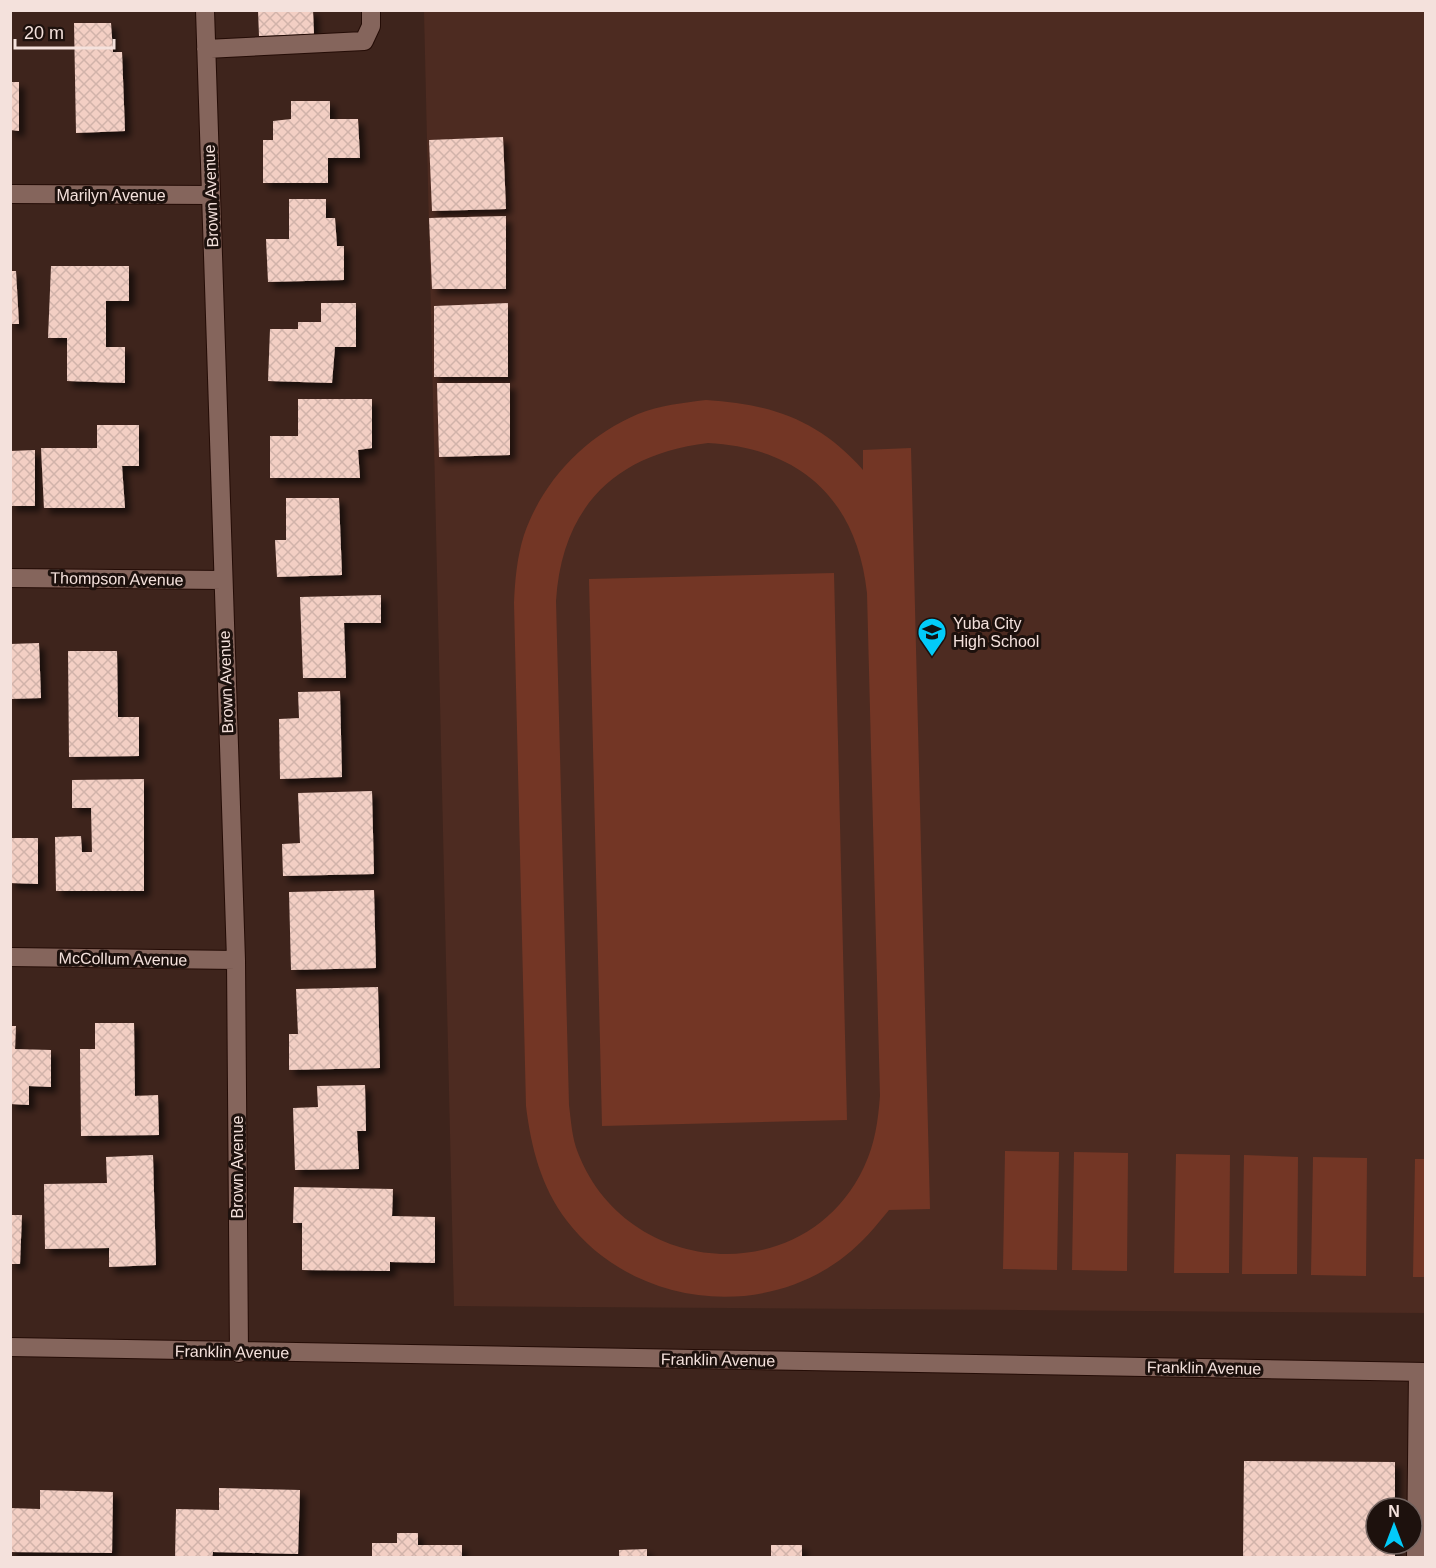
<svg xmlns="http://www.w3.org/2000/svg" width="1436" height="1568" font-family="Arial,sans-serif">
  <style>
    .built { fill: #4d2b21 }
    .garden { fill: #733625; fill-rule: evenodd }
    .building { fill: url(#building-cross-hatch); filter: url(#shadow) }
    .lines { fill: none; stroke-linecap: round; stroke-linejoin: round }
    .minor-casing { stroke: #240c06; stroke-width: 20 }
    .minor { stroke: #85655c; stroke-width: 18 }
    .labels { text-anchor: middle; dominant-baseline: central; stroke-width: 6; stroke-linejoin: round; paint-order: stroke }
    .street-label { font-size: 16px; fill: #f4e1dc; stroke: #1d110d }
    .poi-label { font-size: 16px; fill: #f4e1dc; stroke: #1d110d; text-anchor: start }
  </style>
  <defs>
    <pattern id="building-cross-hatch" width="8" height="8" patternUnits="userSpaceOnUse" patternTransform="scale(1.5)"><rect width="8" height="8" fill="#f3cfc4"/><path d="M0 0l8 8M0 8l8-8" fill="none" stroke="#d1b3aa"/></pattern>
    <filter id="shadow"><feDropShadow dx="5.5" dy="5.5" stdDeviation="3" flood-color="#0009"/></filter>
  </defs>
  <rect width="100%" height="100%" fill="#3e241c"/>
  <path class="built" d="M 424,11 L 1425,11 L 1425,1313 L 454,1306 Z"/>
  <path class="garden" d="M 706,400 C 771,404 819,420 863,470 L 863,450 L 911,448 L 930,1209 L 889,1210 C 876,1226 862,1243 845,1256 C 761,1322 632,1306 567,1221 C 541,1187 531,1147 526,1106 L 514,603 C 515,580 517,557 524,535 C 543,480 586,436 638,414 C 660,405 683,403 706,400 ZM 708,443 C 801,448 857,500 867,593 L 880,1096 C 878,1121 875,1144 864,1167 C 806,1291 627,1279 578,1153 C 572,1138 571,1121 569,1105 L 556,601 C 562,507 615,454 708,443 Z
    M 834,573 L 847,1120 L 602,1126 L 589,579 Z
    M 1005,1151 L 1059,1152 L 1057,1270 L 1003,1269 Z
    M 1074,1152 L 1128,1153 L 1127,1271 L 1072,1270 Z
    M 1176,1154 L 1230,1155 L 1229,1273 L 1174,1273 Z
    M 1244,1155 L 1298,1157 L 1297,1274 L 1242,1274 Z
    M 1313,1157 L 1367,1158 L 1366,1276 L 1311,1275 Z
    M 1415,1159 L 1425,1159 L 1425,1277 L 1413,1277 Z"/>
  <path class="building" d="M 258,10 L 313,10 L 314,34 L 259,36 Z
    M 74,23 L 111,23 L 113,52 L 122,52 L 125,131 L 76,133 Z
    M 10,82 L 19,82 L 19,131 L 10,130 Z
    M 291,101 L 330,101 L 330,119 L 358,119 L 360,158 L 328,158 L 328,183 L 263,183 L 263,140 L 273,140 L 273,121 L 291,119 Z
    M 503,137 L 506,209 L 432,211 L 429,140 Z
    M 289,199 L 326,199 L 326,218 L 335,218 L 337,246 L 344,246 L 344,280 L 268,282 L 266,239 L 289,239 Z
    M 506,216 L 506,289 L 432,289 L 429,218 Z
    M 51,266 L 129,266 L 129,301 L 106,301 L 106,347 L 125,347 L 125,383 L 67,381 L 67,338 L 48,338 Z
    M 10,271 L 16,271 L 19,324 L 10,324 Z
    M 321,303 L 356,303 L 356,347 L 335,347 L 332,383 L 268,381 L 270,329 L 298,329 L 298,322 L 321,322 Z
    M 508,303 L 508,377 L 434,377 L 434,306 Z
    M 437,383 L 510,383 L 510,455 L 439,457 Z
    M 298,399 L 372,399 L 372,448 L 358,450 L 360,478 L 270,478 L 270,436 L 298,436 Z
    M 97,425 L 139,425 L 139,466 L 122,466 L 125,508 L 44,508 L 41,448 L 97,448 Z
    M 35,450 L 35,506 L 10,506 L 10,451 Z
    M 286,498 L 339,498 L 342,575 L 277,577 L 275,540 L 286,540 Z
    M 381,595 L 381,623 L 344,623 L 346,678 L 303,678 L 300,597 Z
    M 39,643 L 41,698 L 10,699 L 10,644 Z
    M 68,651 L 117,651 L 118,717 L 139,717 L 139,756 L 69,757 Z
    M 340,691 L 342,777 L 280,779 L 279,719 L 299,718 L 298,692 Z
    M 144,779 L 144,891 L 56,891 L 55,837 L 81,836 L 82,852 L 92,852 L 91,808 L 72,808 L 72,780 Z
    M 372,791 L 374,874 L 283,876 L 282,844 L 300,843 L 298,793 Z
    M 10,838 L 38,838 L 38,884 L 10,883 Z
    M 374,890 L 376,968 L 291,970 L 289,892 Z
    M 378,987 L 380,1068 L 289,1070 L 289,1034 L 298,1034 L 296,989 Z
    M 95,1023 L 134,1023 L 135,1096 L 158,1095 L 159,1135 L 81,1136 L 80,1049 L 95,1049 Z
    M 10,1026 L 16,1026 L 15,1049 L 51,1050 L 51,1087 L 29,1086 L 29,1105 L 10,1104 Z
    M 365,1085 L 366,1131 L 357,1131 L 359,1169 L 295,1170 L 293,1108 L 318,1107 L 317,1086 Z
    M 153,1155 L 156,1265 L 109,1267 L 109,1248 L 45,1249 L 44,1184 L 107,1183 L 106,1157 Z
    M 294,1187 L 393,1189 L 392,1216 L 435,1217 L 435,1263 L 390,1262 L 390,1271 L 302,1270 L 302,1223 L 293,1223 Z
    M 10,1215 L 22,1215 L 20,1264 L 10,1264 Z
    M 1244,1461 L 1395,1462 L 1395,1508 L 1376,1508 L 1376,1544 L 1395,1544 L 1395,1558 L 1243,1558 Z
    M 219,1488 L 300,1490 L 298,1554 L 213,1552 L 212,1558 L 175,1558 L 176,1509 L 219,1510 Z
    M 40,1490 L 113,1492 L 112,1553 L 10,1552 L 10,1508 L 40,1509 Z
    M 397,1533 L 418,1533 L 418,1545 L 462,1545 L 462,1558 L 372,1558 L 372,1543 L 397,1543 Z
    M 771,1545 L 802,1545 L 802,1558 L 771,1558 Z
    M 647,1549 L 647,1558 L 619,1558 L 619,1550 Z"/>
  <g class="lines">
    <g class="minor-casing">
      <path id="minor" d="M 205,10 L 236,960 L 239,1353
        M 206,49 L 364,41 L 371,26 L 371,10
        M 10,194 L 211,195
        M 10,578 L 223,580
        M 10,957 L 236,960
        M 10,1347 L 1426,1372
        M 1416,1558 L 1418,1372"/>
    </g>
    <use href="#minor" class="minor"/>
  </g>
  <defs>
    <g id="school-pin" transform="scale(1.5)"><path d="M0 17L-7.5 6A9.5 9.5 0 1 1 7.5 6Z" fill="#02cbf9" stroke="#1d110d"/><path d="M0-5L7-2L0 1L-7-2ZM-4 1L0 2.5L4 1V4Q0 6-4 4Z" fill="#111"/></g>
  </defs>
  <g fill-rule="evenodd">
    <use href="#school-pin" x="932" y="632"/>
  </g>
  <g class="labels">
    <g class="street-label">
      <text x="111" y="195">Marilyn Avenue</text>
      <text transform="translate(211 196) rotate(-92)">Brown Avenue</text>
      <text transform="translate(117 579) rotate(1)">Thompson Avenue</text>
      <text transform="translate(226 682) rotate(-92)">Brown Avenue</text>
      <text transform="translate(123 959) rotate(1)">McCollum Avenue</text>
      <text transform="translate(237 1167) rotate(-90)">Brown Avenue</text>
      <text transform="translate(232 1352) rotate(1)">Franklin Avenue</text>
      <text transform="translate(718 1360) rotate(1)">Franklin Avenue</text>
      <text transform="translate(1204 1368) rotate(1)">Franklin Avenue</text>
    </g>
    <g class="poi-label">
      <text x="953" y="623">Yuba City<tspan x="953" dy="18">High School</tspan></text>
    </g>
  </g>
  <rect width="1436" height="1568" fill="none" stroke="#f4e1dc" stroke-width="24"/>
  <g transform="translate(1394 1526)"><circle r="28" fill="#1d110d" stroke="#736460" stroke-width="1.5"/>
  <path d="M0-4.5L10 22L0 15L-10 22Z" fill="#02cbf9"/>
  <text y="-9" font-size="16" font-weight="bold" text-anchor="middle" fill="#f4e1dc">N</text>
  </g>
  <path d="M15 39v9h99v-9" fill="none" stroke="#f4e1dc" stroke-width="3"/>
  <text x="24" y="39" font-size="18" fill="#f4e1dc" stroke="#1d110d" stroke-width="4.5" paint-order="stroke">20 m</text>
</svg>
